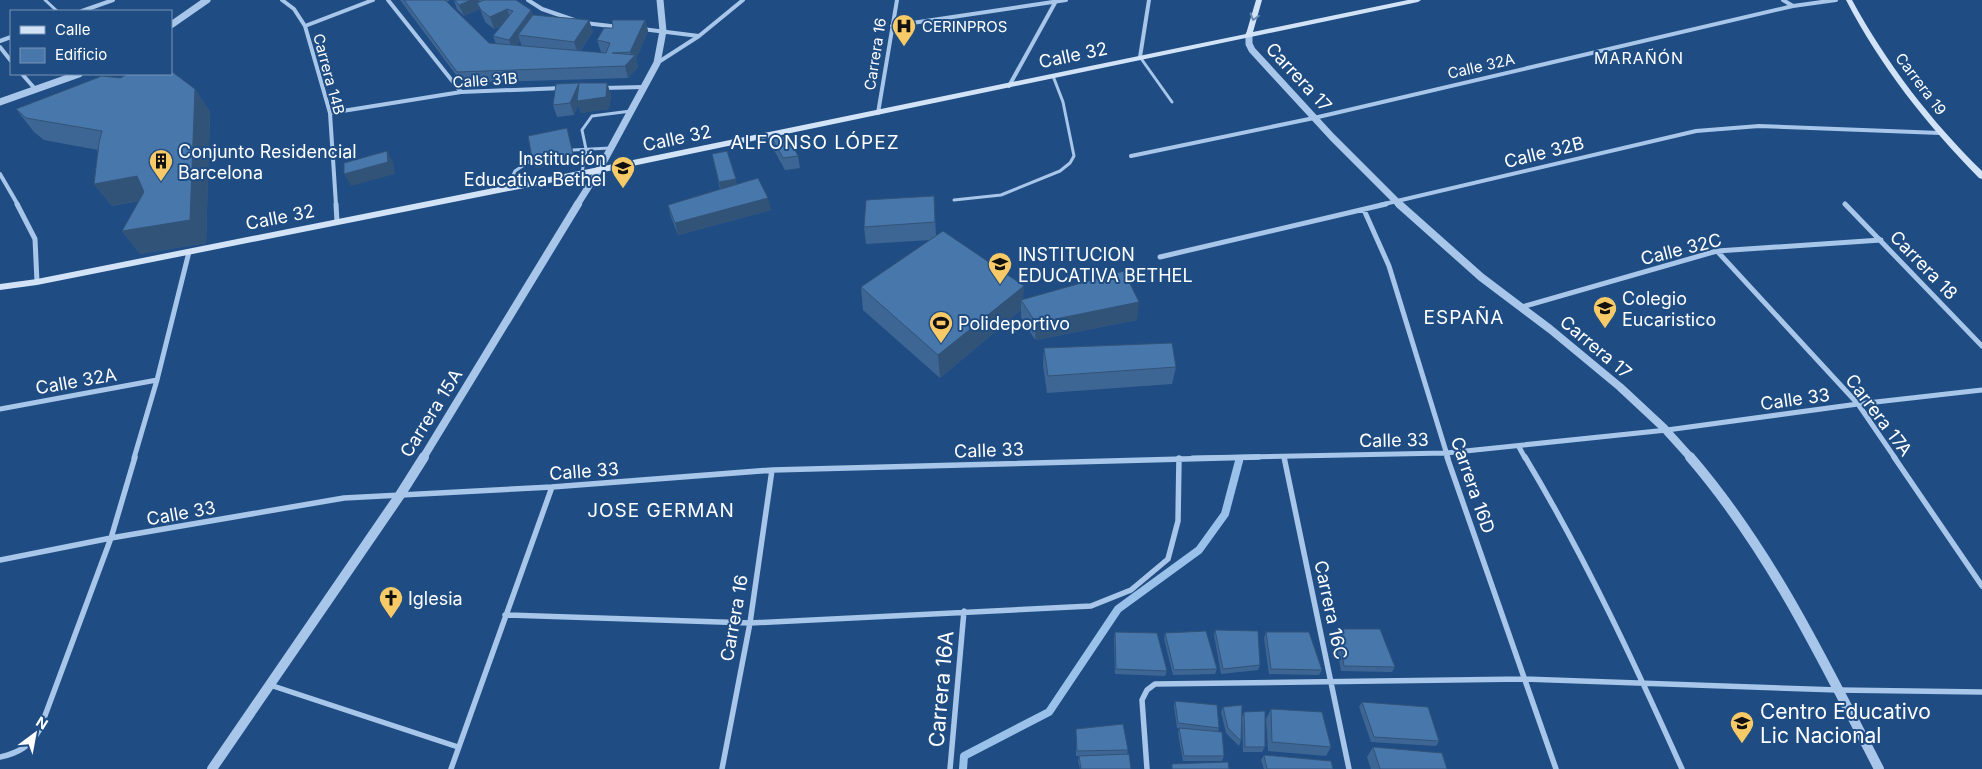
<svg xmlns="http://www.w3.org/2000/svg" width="1982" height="769" font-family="Inter,sans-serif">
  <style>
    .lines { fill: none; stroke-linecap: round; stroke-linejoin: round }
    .stream { stroke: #9ac1ea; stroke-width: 8 }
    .service { stroke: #a7c6e9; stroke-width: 3 }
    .pedestrian { stroke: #a7c6e9; stroke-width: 3 }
    .minor-far2 { stroke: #a7c6e9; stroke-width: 4 }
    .minor-far1 { stroke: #a7c6e9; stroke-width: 5 }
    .minor { stroke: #a7c6e9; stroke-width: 5.5 }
    .tertiary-far2 { stroke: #a7c6e9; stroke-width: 7 }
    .tertiary-far1 { stroke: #a7c6e9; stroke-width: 8 }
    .tertiary { stroke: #a7c6e9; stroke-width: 10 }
    .secondary { fill: #d2e3f7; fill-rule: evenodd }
    .wall { fill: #3e6694; fill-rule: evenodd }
    .shaded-wall { fill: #325378 }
    .building { fill: #4877ac; stroke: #325378 }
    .oneway { stroke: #6789b1 }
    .labels { text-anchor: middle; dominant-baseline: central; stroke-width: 4; stroke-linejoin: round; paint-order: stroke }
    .far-poi-label { font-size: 15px; fill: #fff; stroke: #1f4d83; text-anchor: start }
    .far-street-label { font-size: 15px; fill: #fff; stroke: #1f4d83 }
    .far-neighbourhood-label { font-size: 16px; letter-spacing: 1px; fill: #fff; stroke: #1f4d83 }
    .street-label { font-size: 18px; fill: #fff; stroke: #1f4d83 }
    .poi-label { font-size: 18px; fill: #fff; stroke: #1f4d83; text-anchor: start }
    .neighbourhood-label { font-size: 19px; letter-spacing: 1px; fill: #fff; stroke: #1f4d83 }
    .near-street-label { font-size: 21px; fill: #fff; stroke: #1f4d83 }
    .near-poi-label { font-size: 21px; fill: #fff; stroke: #1f4d83; text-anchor: start }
  </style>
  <rect width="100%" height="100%" fill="#1f4d83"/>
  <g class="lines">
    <path class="stream" d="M 963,769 L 964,756 L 1049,712 L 1118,609 L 1199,550 L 1225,514 L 1239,461"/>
    <path class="service" d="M 1140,57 L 1172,102
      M 573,150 L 610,148
      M 582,173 L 586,149 L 582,130 L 592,116 L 631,111
      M 507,188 L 515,171 L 533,159
      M 954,200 L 1001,195 L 1060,171 L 1070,163 L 1074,156 L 1063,102 L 1053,76"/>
    <path class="pedestrian" d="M 45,0 L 57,11"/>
    <path class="minor-far2" d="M 282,0 L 294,9 L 305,26 L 330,113 L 336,205
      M 388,0 L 461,92
      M 528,0 L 542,9 L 574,20
      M 1783,0 L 1793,6
      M 82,11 L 113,0
      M 585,23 L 619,27
      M 305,26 L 373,0
      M 892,26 L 1066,0
      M 642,29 L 699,36
      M 0,41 L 11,37
      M 0,47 L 11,61
      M 1140,57 L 1149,0
      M 657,63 L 699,36 L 743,0
      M 22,74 L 36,90
      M 1009,86 L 1056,1
      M 604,88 L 643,87
      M 330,113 L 461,92 L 563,88
      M 878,113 L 897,0
      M 1131,156 L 1314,118 L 1793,6 L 1836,0
      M 0,174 L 18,205
      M 1380,205 L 1696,131 L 1759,126 L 1940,133"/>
    <path class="minor-far1" d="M 17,204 L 35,239 L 37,282
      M 336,204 L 337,222
      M 1845,204 L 1982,346
      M 1364,210 L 1389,266 L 1448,458
      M 1717,251 L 1858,404 L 1895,458
      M 1160,257 L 1386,204
      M 1522,307 L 1717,251 L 1881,240
      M 0,409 L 157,380
      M 1519,447 L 1525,458
      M 134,458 L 157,380 L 189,252
      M 1192,458 L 1446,453 L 1667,430 L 1858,404 L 1982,390"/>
    <path class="minor" d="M 1284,457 L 1349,769
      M 1447,457 L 1556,769
      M 1525,457 C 1585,557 1634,662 1682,769
      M 1894,457 L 1982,586
      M 0,560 L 111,538 L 344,498 L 552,487 L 772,470 L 1259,457
      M 505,615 L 750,623 L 1091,606 L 1131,590 L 1168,559 L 1178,521 L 1179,458
      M 270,685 L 458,747
      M 0,757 C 19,753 30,746 40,729 L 111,538 L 135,457
      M 451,769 L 552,487
      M 722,769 L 750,623 L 772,470
      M 950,769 L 964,611
      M 1147,769 L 1142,700 L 1147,690 L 1155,684 L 1524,679 L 1838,690 L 1982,692"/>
    <path class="tertiary-far2" d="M 171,25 L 207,0
      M 1249,35 L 1249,44 L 1252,50 L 1332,137 L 1400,205
      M 0,102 L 79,74
      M 577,205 L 599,170 L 657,63 L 663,31 L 660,0"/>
    <path class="tertiary-far1" d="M 1399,204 L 1481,277 L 1550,329 L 1620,387 L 1664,428 L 1691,458
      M 423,458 L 578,204"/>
    <path class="tertiary" d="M 1690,457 C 1770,550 1823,660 1879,769
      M 212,769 L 400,495 L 424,457"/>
    <path class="secondary" d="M 1256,0 L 1262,0 L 1253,32 L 1408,0 L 1421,0 L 1418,2 L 599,173 L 37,285 L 0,290 L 0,284 L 37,279 L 599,167 L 1246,34 Z
      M 1846,0 L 1852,0 C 1887,64 1930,120 1982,171 L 1982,179 L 1979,178 C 1926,124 1881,67 1846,0 Z"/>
  </g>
  <path class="wall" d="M 400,0 L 450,0 L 447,2 L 489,43 L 496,44 L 493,36 L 501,26 L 494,29 L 485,22 L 480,9 L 464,16 L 457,9 L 454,0 L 516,0 L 531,10 L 533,16 L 589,20 L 593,32 L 580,51 L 605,53 L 601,52 L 597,40 L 613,28 L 645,20 L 648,31 L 636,59 L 638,67 L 628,78 L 462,83 ZM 520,41 L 522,46 L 517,45 Z
    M 607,83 L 611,95 L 609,109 L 581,113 L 578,105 L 574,115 L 557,117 L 553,105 Z
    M 195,89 L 210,112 L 206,243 L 140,254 L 122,231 L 139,201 L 112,206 L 94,184 L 98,150 L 44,140 L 34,132 L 16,109 Z
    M 772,138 L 798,156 L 800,168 L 785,170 L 774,150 Z
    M 712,154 L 737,185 L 771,210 L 678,235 L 671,217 L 668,205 L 720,189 Z
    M 934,196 L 936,236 L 1024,299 L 1137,320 L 1035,340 L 1021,317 L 1021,310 L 940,378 L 863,310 L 861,287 L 930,240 L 866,244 L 864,227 Z
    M 1044,348 L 1176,367 L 1172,384 L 1047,393 L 1043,365 Z
    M 1338,629 L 1395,667 L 1392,672 L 1341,671 L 1335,635 Z
    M 1215,630 L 1260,665 L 1258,670 L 1221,674 L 1214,635 Z
    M 1115,632 L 1167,671 L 1165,676 L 1115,674 L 1114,638 Z
    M 1266,632 L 1322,670 L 1319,675 L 1269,674 L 1264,638 Z
    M 1165,633 L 1217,669 L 1215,674 L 1173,675 L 1164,639 Z
    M 1175,701 L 1219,728 L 1218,732 L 1224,756 L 1222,761 L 1183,761 L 1178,733 L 1179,728 L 1182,728 L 1177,728 L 1174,706 Z
    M 1362,702 L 1439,741 L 1436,746 L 1371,742 L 1359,707 Z
    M 1223,707 L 1241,741 L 1239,746 L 1226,733 L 1221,712 Z
    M 1271,709 L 1331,747 L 1326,756 L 1268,751 L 1266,719 Z
    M 1244,712 L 1265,747 L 1262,752 L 1243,752 L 1242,717 Z
    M 1076,729 L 1128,750 L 1127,754 L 1131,769 L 1080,769 L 1078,761 L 1079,756 L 1095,756 L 1076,756 Z
    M 1373,747 L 1447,769 L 1371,769 L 1367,757 Z
    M 1264,755 L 1333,769 L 1264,769 L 1261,760 Z"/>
  <path class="shaded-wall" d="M 471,0 L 479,0 L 482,8 L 477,3 L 480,9 L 464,16 L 459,5 Z
    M 507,9 L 511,21 L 494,29 L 490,17 Z
    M 531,10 L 535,21 L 518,35 L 520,41 L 513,51 L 509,40 Z
    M 589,20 L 593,32 L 578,53 L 574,42 Z
    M 645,20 L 648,31 L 636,59 L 638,67 L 628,78 L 625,66 L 632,58 L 630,52 Z
    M 579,83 L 607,83 L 611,95 L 609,109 L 581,113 L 578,105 L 574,115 L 570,103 Z
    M 195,89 L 210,112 L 206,243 L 140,254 L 122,231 L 190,220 Z
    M 567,128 L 575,160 L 535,169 L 533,163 Z
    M 387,151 L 393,162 L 395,174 L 351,186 L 344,174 Z
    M 137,176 L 154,198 L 112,206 L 94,184 Z
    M 736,179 L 738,191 L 722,194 L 719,182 Z
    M 768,198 L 771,210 L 678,235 L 675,223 Z
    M 1024,286 L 1023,303 L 1021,300 L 1021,310 L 940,378 L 938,355 Z
    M 1139,302 L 1137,320 L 1035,340 L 1036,323 Z"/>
  <path class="building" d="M 404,0 L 445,0 L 489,43 L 606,53 L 610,43 L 597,40 L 604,28 L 613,28 L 612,20 L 645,20 L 630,52 L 612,53 L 635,55 L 625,66 L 457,72 Z
    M 455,0 L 471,0 L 459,5 Z
    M 484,0 L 516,0 L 531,10 L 509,40 L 493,36 L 513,11 L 507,9 L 490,17 L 481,10 L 477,3 Z
    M 533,15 L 589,20 L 574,42 L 518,35 Z
    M 171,71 L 195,89 L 190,220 L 122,231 L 144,192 L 137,176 L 94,184 L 99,143 L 102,131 L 26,118 L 16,109 L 102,76 L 120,78 L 128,74 L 171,74 Z
    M 579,83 L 570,103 L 553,105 L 556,84 Z
    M 579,83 L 607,83 L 606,97 L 577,101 Z
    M 567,128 L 573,154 L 533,163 L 528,136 Z
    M 788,136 L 798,156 L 783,158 L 772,138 Z
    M 387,151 L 388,162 L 344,174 L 344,163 Z
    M 727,151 L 736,179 L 719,182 L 712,154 Z
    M 758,178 L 768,198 L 675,223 L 668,205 Z
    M 934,196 L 935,222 L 864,227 L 866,200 Z
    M 943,231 L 1024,286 L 938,355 L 861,287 Z
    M 1124,271 L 1139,302 L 1036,323 L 1021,300 Z
    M 1172,343 L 1176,367 L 1048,376 L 1044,348 Z
    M 1338,629 L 1380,629 L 1395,667 L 1344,666 Z
    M 1215,630 L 1258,631 L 1260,665 L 1223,669 Z
    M 1206,631 L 1217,669 L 1174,670 L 1165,633 Z
    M 1115,632 L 1157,633 L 1167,671 L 1116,669 Z
    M 1266,632 L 1309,632 L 1322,670 L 1271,669 Z
    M 1175,701 L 1217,705 L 1219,728 L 1178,723 Z
    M 1362,702 L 1428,707 L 1439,741 L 1374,737 Z
    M 1242,705 L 1241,741 L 1228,728 L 1223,707 Z
    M 1271,709 L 1322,712 L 1331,747 L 1272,742 Z
    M 1265,711 L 1265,747 L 1245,747 L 1244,712 Z
    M 1123,724 L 1128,750 L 1077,751 L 1076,729 Z
    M 1179,728 L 1222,732 L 1224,756 L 1184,756 Z
    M 1373,747 L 1442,753 L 1447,769 L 1380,769 Z
    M 1129,754 L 1131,769 L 1081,769 L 1079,756 Z
    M 1264,755 L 1331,761 L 1333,769 L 1267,769 Z
    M 1228,762 L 1229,769 L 1172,769 L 1172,764 Z"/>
  <defs><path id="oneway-chevron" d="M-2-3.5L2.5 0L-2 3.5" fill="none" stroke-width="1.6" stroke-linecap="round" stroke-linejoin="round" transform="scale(1.25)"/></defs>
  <use class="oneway" href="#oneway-chevron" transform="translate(1254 17) rotate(107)"/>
  <defs>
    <g id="hospital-pin" transform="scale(1.25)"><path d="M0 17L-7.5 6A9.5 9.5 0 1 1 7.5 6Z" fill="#f7ca67" stroke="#1f4d83"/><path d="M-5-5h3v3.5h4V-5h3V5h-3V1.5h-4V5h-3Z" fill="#111"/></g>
    <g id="building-pin" transform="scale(1.25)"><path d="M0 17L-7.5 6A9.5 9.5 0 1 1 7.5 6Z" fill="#f7ca67" stroke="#1f4d83"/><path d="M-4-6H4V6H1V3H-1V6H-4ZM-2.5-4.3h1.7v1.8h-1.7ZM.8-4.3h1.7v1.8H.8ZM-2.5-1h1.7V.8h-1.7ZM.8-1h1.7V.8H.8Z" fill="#111"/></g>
    <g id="school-pin" transform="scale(1.25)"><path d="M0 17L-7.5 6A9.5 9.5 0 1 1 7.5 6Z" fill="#f7ca67" stroke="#1f4d83"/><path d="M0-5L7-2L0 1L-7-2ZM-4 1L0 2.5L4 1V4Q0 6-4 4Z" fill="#111"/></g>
    <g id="university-pin" transform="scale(1.25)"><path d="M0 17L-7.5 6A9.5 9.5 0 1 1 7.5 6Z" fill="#f7ca67" stroke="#1f4d83"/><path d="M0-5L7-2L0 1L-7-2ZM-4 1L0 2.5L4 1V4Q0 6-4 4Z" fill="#111"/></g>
    <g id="stadium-pin" transform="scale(1.25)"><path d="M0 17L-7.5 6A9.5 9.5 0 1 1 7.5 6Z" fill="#f7ca67" stroke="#1f4d83"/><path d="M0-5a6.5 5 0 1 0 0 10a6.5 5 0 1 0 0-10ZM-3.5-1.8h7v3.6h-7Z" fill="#111"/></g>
    <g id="church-pin" transform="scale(1.25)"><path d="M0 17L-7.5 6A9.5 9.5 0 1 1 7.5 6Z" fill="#f7ca67" stroke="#1f4d83"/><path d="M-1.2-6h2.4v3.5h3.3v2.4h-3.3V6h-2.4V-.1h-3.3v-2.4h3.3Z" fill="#111"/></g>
  </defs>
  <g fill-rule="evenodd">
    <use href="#hospital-pin" x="904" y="26"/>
    <use href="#building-pin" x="161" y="161"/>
    <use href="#school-pin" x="623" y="168"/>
    <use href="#university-pin" x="1000" y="264"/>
    <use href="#school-pin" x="1605" y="308"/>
    <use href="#stadium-pin" x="941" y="323"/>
    <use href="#church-pin" x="391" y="598"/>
    <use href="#school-pin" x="1742" y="723"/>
  </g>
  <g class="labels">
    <g class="far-poi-label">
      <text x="922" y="26">CERINPROS</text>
    </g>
    <g class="far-street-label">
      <text transform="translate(875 54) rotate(-81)">Carrera 16</text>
      <text transform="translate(1481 66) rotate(-13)">Calle 32A</text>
      <text transform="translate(329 74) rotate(75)">Carrera 14B</text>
      <text transform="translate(485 80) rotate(-4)">Calle 31B</text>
      <text transform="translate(1921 84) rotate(53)">Carrera 19</text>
    </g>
    <g class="far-neighbourhood-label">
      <text x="1639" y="58">MARAÑÓN</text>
    </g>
    <g class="street-label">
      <text transform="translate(1073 55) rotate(-12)">Calle 32</text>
      <text transform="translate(1299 77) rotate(47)">Carrera 17</text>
      <text transform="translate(677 138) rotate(-12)">Calle 32</text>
      <text transform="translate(1544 152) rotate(-14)">Calle 32B</text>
      <text transform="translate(280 217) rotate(-11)">Calle 32</text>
      <text transform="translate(1681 249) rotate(-14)">Calle 32C</text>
      <text transform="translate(1924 265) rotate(46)">Carrera 18</text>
      <text transform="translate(1596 347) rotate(40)">Carrera 17</text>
      <text transform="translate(76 381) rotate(-10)">Calle 32A</text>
      <text transform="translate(1795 399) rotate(-8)">Calle 33</text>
      <text transform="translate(431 413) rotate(-58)">Carrera 15A</text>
      <text transform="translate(1879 415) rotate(53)">Carrera 17A</text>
      <text transform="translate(1394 440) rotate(-1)">Calle 33</text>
      <text transform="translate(989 450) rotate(-2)">Calle 33</text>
      <text transform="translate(584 471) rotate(-4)">Calle 33</text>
      <text transform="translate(1473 485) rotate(71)">Carrera 16D</text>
      <text transform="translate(181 513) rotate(-10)">Calle 33</text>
      <text transform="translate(1331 610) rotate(78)">Carrera 16C</text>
      <text transform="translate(734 618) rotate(-80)">Carrera 16</text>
    </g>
    <g class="poi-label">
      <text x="178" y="151">Conjunto Residencial<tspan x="178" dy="21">Barcelona</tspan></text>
      <text x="606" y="158" text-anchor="end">Institución<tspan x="606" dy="21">Educativa Bethel</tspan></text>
      <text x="1018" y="254">INSTITUCION<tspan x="1018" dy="21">EDUCATIVA BETHEL</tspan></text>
      <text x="1622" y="298">Colegio<tspan x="1622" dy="21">Eucaristico</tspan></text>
      <text x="958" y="323">Polideportivo</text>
      <text x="408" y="598">Iglesia</text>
    </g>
    <g class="neighbourhood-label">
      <text x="815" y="142">ALFONSO LÓPEZ</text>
      <text x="1464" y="317">ESPAÑA</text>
      <text x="661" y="510">JOSE GERMAN</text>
    </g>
    <g class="near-street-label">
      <text transform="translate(941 689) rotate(-85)">Carrera 16A</text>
    </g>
    <g class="near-poi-label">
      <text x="1760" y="711">Centro Educativo<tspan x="1760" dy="24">Lic Nacional</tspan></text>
    </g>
  </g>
  <rect x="10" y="10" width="162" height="65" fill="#1f4d83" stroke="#7994b5"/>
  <rect x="20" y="26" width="25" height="8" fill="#d2e3f7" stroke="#7994b5"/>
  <text x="55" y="35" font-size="15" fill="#ffffff">Calle</text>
  <rect x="20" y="48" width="25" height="15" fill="#4877ac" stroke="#7994b5"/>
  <text x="55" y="60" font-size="15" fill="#ffffff">Edificio</text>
  <g transform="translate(35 734) rotate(32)" stroke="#1f4d83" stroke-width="4" paint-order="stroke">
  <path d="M0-4L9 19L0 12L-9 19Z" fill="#ffffff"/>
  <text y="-8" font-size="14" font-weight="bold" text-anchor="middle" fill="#ffffff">N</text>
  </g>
</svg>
